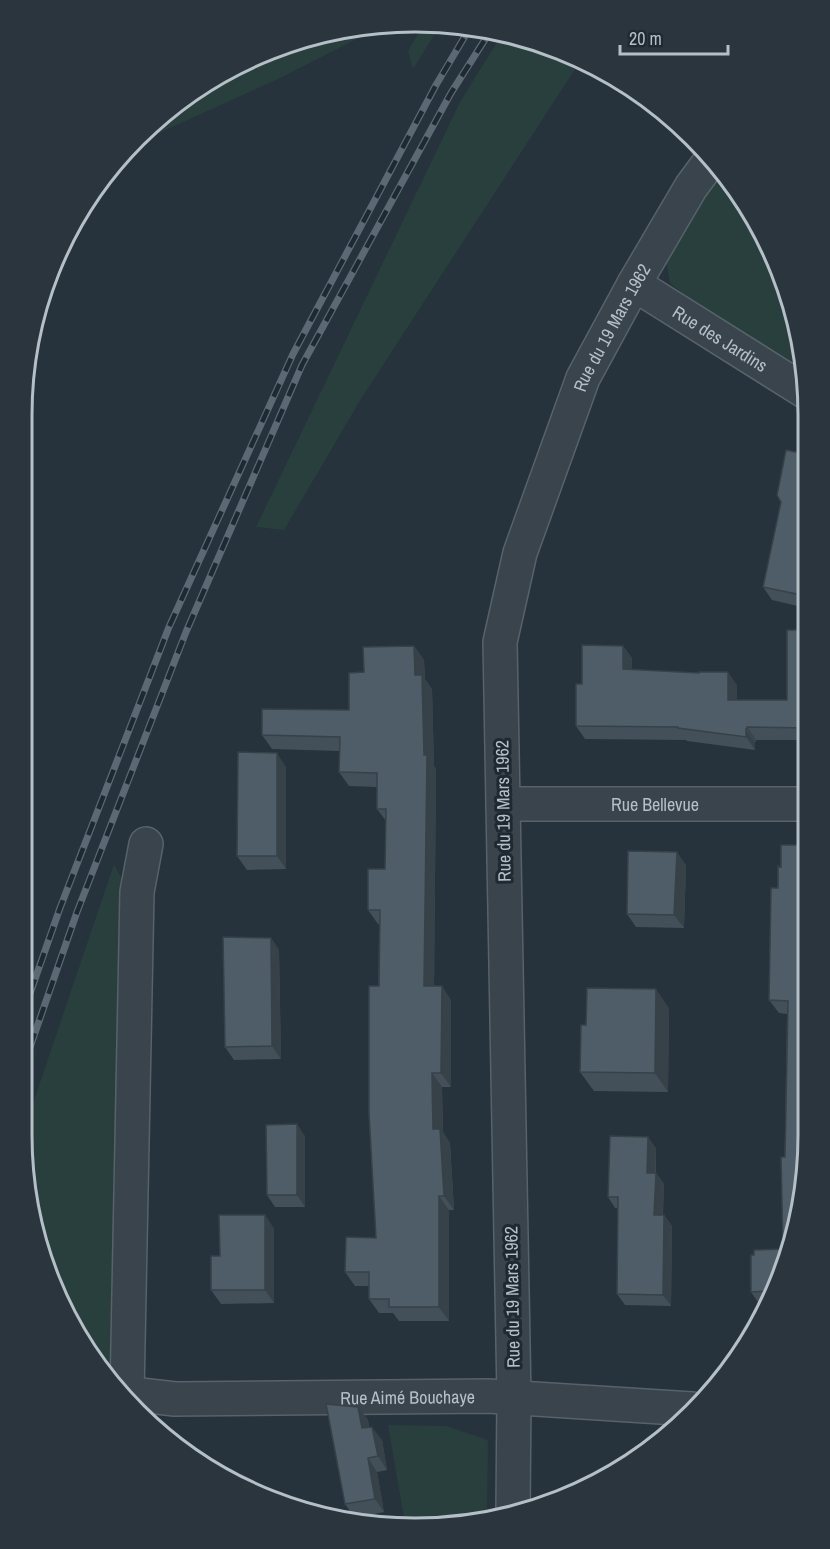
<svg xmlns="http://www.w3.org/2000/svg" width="830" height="1549" font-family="'Archivo Narrow',sans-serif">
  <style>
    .green { fill: #283f3d }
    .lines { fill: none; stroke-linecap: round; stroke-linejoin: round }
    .minor-casing { stroke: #57626a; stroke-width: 36 }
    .minor { stroke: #39444c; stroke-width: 33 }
    .rail-casing { stroke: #5c6873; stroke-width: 7 }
    .rail { stroke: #1e2931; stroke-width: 4.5; stroke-dasharray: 14; stroke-linecap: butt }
    .wall { fill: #435059 }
    .shaded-wall { fill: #374148 }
    .building { fill: #4e5d67; stroke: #374148; stroke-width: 1.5 }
    .labels { text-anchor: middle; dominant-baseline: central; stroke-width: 6; stroke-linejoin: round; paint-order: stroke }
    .street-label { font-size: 18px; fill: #b5bfc7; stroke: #1e2931 }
    .rim { fill: none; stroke: #b5bfc7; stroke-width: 3 }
  </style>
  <rect width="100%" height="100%" fill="#26323c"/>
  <path class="green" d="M 390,22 L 280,78 L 126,148 L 175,103 L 240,62 L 313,35 Z
    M 424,23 L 441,24 L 413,69 L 408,51 Z
    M 503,33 L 541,42 L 581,60 L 361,399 L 284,530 L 256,527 L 461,100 Z
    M 719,169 L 742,196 L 779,265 L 806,364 L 806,370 L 689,299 L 670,283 L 666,261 Z
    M 114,864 L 125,885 L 116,1369 L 97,1364 L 42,1261 L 22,1141 L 32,1106 Z
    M 388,1425 L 446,1426 L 488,1440 L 487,1516 L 441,1527 L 405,1524 Z"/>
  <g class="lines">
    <g class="minor-casing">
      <g id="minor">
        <path id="s1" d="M 634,284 L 806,392"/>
        <path id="s2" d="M 503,804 L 807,804"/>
        <path id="s3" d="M 123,1393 L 175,1399 L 488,1396 L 692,1409"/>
        <path d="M 127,1394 L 137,892 L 146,844"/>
        <path id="s4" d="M 513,1510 L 514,1397 L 500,642 L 520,553 L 583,378 L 634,284 L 691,187 L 711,160"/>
      </g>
    </g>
    <use href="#minor" class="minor"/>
    <g class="rail-casing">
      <path id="rail" d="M 21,1019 L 60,908 L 169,627 L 293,354 L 436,85 L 471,26
        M 21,1073 L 77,912 L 186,632 L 302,365 L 451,93 L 491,30"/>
    </g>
    <use href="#rail" class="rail"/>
  </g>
  <path class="wall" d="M 806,454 L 806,608 L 772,600 L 763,587 Z
    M 807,630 L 807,740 L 756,740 L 756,742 L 755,742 L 755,750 L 687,741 L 686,740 L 585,739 L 576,726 L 582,684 L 623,646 L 632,658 L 632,669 L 737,685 L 737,700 L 787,700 Z
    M 414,646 L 424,660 L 425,679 L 432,689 L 434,766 L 436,769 L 434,986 L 451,1000 L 451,1087 L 442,1087 L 443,1132 L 450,1143 L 454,1210 L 449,1210 L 449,1321 L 399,1321 L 393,1313 L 379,1313 L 369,1299 L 369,1286 L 355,1286 L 345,1272 L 376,1238 L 379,924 L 378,924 L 368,910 L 385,869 L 386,821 L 377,809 L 377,787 L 349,786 L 339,772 L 340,751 L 272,749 L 262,735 L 349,710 L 364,672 Z
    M 286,767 L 286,869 L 247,870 L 237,856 Z
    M 807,845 L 795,1236 L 767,1305 L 760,1305 L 751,1292 L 783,1249 L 787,1014 L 779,1013 L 769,1000 L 778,888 L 781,867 Z
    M 686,865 L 684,928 L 636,927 L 627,914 Z
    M 271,938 L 279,950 L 281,1059 L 234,1060 L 225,1047 Z
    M 669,1008 L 668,1092 L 594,1091 L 580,1072 L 586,1025 Z
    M 305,1136 L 305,1207 L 275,1207 L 267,1195 Z
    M 656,1148 L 656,1173 L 664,1184 L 663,1215 L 664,1215 L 672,1226 L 671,1306 L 625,1305 L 617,1294 L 618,1208 L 615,1208 L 608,1197 Z
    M 265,1215 L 274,1229 L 274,1303 L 221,1304 L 211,1290 L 220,1256 Z
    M 358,1407 L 368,1420 L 369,1427 L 382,1440 L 387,1470 L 377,1472 L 384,1512 L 355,1518 L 345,1504 Z"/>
  <path class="shaded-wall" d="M 414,646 L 424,660 L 425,679 L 432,689 L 434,766 L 436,769 L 434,1000 L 424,986 L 424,755 L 415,675 Z
    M 623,646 L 632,658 L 632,682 L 623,669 Z
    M 728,672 L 737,685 L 737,713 L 728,700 Z
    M 747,727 L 756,740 L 756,742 L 747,729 Z
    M 746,729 L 755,742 L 755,750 L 746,737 Z
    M 277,753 L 286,767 L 286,869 L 277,856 Z
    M 677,852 L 686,865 L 684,928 L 674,915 Z
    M 271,938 L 279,950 L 281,1059 L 272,1046 Z
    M 442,986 L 451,1000 L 451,1087 L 441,1073 Z
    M 656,989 L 669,1008 L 668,1092 L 655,1073 Z
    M 432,1073 L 442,1087 L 443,1132 L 450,1143 L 454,1210 L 444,1196 L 433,1129 Z
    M 297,1124 L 305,1136 L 305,1207 L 297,1195 Z
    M 648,1137 L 656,1148 L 655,1184 L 647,1173 Z
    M 656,1173 L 664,1184 L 662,1226 L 654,1215 Z
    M 439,1196 L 449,1210 L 449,1321 L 439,1307 Z
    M 265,1215 L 274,1229 L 274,1303 L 265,1290 Z
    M 664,1215 L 672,1226 L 671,1306 L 663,1295 Z
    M 358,1407 L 368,1420 L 371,1442 L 362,1428 Z
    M 372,1427 L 382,1440 L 387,1470 L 378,1456 Z
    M 368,1458 L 377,1472 L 384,1512 L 375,1499 Z"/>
  <path class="building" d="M 786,450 L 806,454 L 806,596 L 763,587 L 781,502 L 777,495 Z
    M 787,630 L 807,630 L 807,728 L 747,727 L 747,729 L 746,729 L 746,737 L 678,728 L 678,727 L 576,726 L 576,684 L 582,684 L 582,645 L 623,646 L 623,669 L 699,673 L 699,672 L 728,672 L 728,700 L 787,700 Z
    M 414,646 L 415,675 L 422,675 L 424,755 L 427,755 L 424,986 L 442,986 L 441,1073 L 432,1073 L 433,1129 L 440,1129 L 444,1196 L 439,1196 L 439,1307 L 389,1307 L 389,1299 L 369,1299 L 369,1272 L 345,1272 L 346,1237 L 376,1238 L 369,1114 L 369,986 L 379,986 L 380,910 L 368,910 L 368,869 L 385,869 L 386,809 L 377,809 L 377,773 L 339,772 L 340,737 L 262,735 L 262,709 L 349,710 L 349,673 L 364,672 L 363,647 Z
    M 238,752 L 277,753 L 277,856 L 237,856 Z
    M 781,845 L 807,845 L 808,1159 L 795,1236 L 769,1301 L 768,1291 L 751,1292 L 751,1255 L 754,1255 L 754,1250 L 783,1249 L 781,1157 L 785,1157 L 788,1001 L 769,1000 L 771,888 L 778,888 L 778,866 L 781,867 Z
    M 628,851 L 677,852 L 674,915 L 627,914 Z
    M 223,937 L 271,938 L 272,1046 L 225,1047 Z
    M 587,988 L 656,989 L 655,1073 L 580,1072 L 581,1025 L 586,1025 Z
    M 297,1124 L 297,1195 L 267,1195 L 266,1125 Z
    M 610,1136 L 648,1137 L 647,1173 L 656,1173 L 654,1215 L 664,1215 L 663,1295 L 617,1294 L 618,1197 L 608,1197 Z
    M 219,1215 L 265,1215 L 265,1290 L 211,1290 L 211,1256 L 220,1256 Z
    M 326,1404 L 358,1407 L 362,1428 L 372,1427 L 378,1456 L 368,1458 L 375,1499 L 345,1504 Z"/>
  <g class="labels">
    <g class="street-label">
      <text stroke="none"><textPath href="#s4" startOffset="1203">Rue du 19 Mars 1962</textPath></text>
      <text stroke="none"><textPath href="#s1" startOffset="102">Rue des Jardins</textPath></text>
      <text stroke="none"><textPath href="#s2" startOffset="152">Rue Bellevue</textPath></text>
      <text transform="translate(503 811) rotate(-91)">Rue du 19 Mars 1962</text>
      <text transform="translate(512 1297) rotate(-91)">Rue du 19 Mars 1962</text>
      <text stroke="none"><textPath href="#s3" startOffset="285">Rue Aimé Bouchaye</textPath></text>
    </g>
  </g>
  <path d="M0 0H830V1549H0ZM415 32H415A383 383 0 0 1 798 415V1135A383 383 0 0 1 415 1518H415A383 383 0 0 1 32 1135V415A383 383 0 0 1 415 32Z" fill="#2a353d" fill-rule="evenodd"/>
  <path class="rim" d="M415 32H415A383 383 0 0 1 798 415V1135A383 383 0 0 1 415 1518H415A383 383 0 0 1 32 1135V415A383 383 0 0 1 415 32Z"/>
  <path d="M620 45v9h108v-9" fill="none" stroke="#b5bfc7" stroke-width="3"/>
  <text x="629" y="45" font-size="18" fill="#b5bfc7" stroke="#1e2931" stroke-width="4.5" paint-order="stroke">20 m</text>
</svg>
